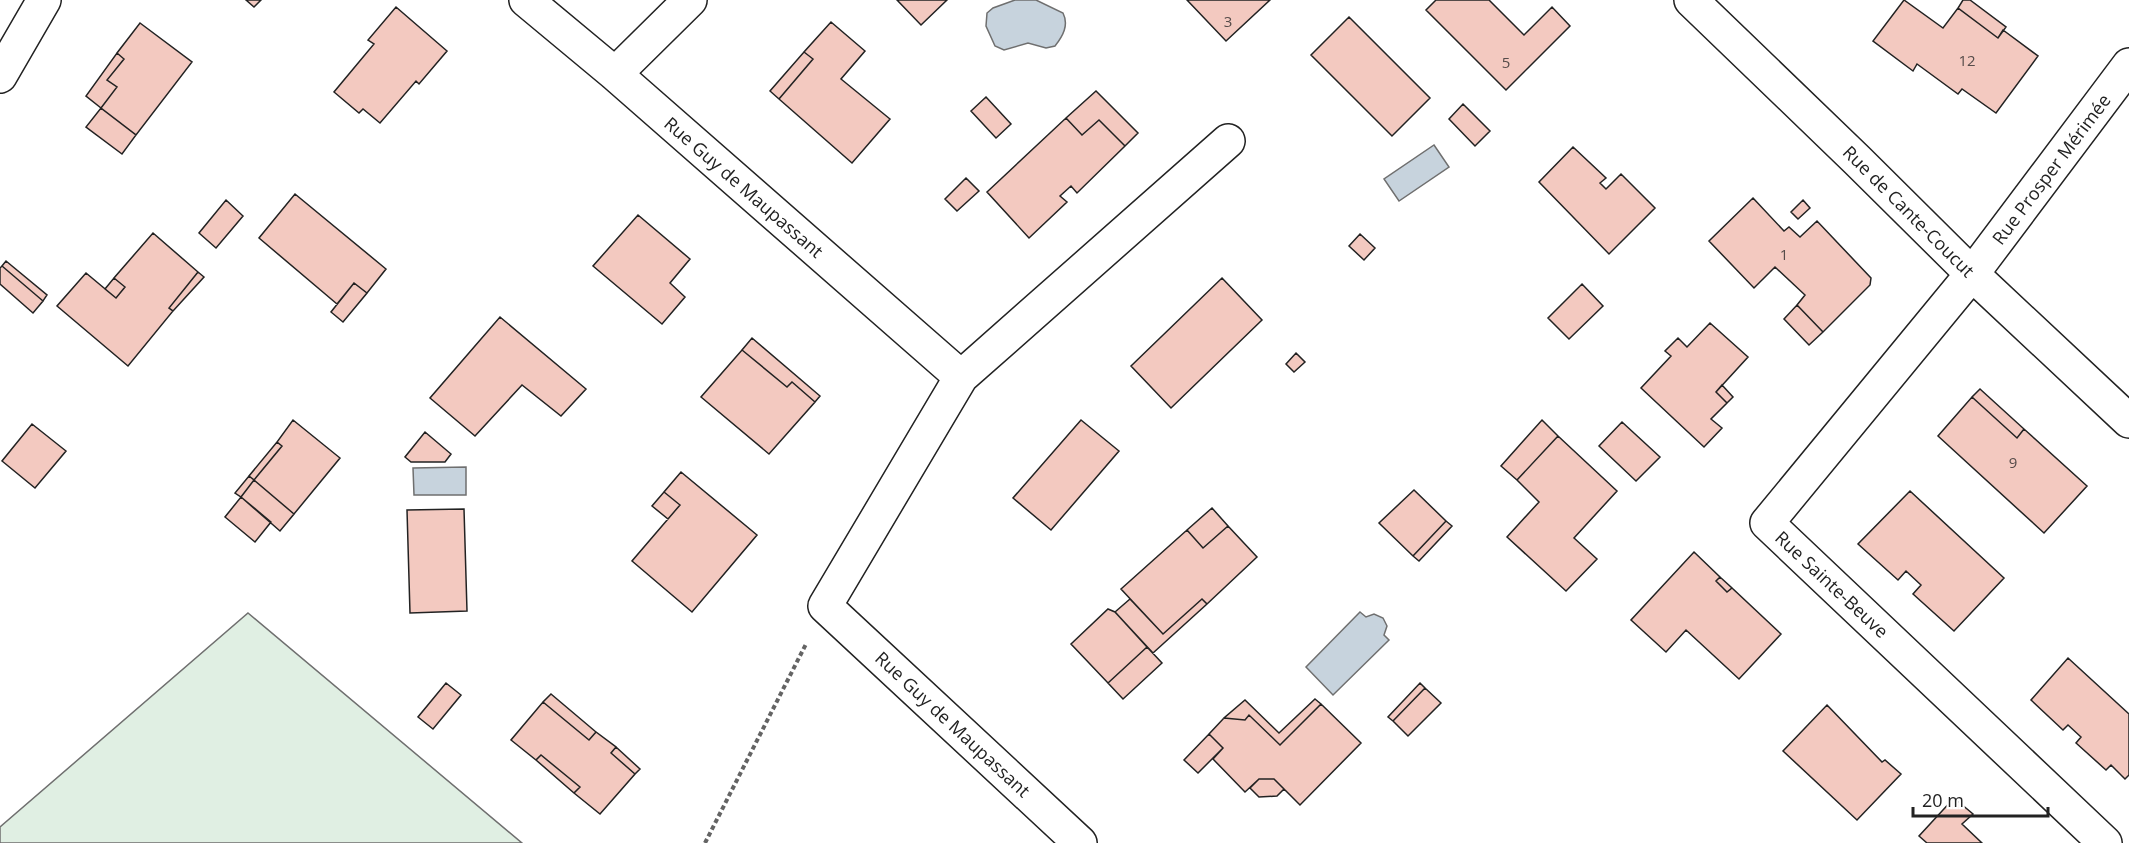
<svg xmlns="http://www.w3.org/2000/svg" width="2129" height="843" font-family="'Open Sans',sans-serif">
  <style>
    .green { fill: #e0efe3; stroke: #6f6f6f; stroke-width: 1.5 }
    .water { fill: #c7d3dd; stroke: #6f6f6f; stroke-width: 1.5 }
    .building { fill: #f3c9c0; stroke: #222; stroke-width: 1.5 }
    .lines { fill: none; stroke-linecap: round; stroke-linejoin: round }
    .minor-casing { stroke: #222; stroke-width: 36 }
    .path { stroke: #646464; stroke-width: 4; stroke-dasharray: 4.5 3; stroke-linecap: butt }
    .minor { stroke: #fff; stroke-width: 33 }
    .labels { text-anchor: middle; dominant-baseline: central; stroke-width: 4.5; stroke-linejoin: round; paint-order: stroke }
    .number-label { font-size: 15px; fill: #564c4a }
    .street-label { font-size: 18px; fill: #222; stroke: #fff }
  </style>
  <rect width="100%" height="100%" fill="#fff"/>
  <path class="green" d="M 248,613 L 522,843 L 0,843 L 0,827 Z"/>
  <path class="water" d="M 1015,0 L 1036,0 L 1063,13 C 1069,25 1063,36 1055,46 L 1046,48 L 1028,43 L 1004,50 L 995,46 L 986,26 L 987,13 L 993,8 Z
    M 1434,145 L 1449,167 L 1399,201 L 1384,179 Z
    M 466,467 L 466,495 L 414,495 L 413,468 Z
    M 1360,612 L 1366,617 L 1374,614 L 1383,618 L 1387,626 L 1384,635 L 1389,640 L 1333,695 L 1306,667 Z"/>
  <path class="building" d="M 246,0 L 261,0 L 254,7 Z
    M 897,0 L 947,0 L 921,25 Z
    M 1187,0 L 1270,0 L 1226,41 Z
    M 1436,0 L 1489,0 L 1524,35 L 1552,7 L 1570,26 L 1506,90 L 1426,10 Z
    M 1904,0 L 1943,28 L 1958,8 L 1998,38 L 2003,30 L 2038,56 L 1996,113 L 1962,89 L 1958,94 L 1917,64 L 1913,71 L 1873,41 Z
    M 1963,0 L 1970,0 L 2006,27 L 1998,38 L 1958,8 Z
    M 396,7 L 447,51 L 419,84 L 416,81 L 380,123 L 363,109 L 359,113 L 334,92 L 374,44 L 368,40 Z
    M 1349,17 L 1430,98 L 1392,136 L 1311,55 Z
    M 831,22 L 865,51 L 841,79 L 890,119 L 852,163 L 779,99 L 813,59 L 804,52 Z
    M 140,23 L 192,62 L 136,135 L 101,108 L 117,87 L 107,80 L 124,59 L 117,53 Z
    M 804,52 L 813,59 L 779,99 L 770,91 Z
    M 117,53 L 124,59 L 107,80 L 117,87 L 101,108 L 86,96 Z
    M 1096,91 L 1138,133 L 1125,146 L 1099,120 L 1082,135 L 1066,118 Z
    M 986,97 L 1011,124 L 996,138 L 971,111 Z
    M 1463,104 L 1490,131 L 1475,146 L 1449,119 Z
    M 101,108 L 136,135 L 122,154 L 86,127 Z
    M 1066,118 L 1082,135 L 1099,120 L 1125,146 L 1077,193 L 1071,186 L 1060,196 L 1067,202 L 1029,238 L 987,192 Z
    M 1573,147 L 1606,178 L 1600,183 L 1606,189 L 1621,174 L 1655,208 L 1609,254 L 1539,182 Z
    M 966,178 L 979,191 L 957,211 L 945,199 Z
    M 295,194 L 386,269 L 367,293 L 354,283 L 337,304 L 259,238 Z
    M 1753,198 L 1784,231 L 1789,227 L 1800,237 L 1817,221 L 1871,278 L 1870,285 L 1823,332 L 1797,305 L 1805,295 L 1775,267 L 1754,288 L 1709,241 Z
    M 226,200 L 243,216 L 216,248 L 199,233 Z
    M 1803,200 L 1810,208 L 1798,219 L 1791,212 Z
    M 638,215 L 690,259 L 670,283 L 685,297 L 662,324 L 593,266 Z
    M 153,233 L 198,272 L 169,308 L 173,311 L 128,366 L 57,306 L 86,273 L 116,298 L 125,287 L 114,278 Z
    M 1360,234 L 1375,248 L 1364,260 L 1349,246 Z
    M 6,261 L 47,295 L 43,301 L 2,266 Z
    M 2,266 L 43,301 L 33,313 L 0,284 L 0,268 Z
    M 198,272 L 204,277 L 173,311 L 169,308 Z
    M 114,278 L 125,287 L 116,298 L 105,289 Z
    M 1222,278 L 1262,320 L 1171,408 L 1131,366 Z
    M 354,283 L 367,293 L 343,322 L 331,312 Z
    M 1582,284 L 1603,306 L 1569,339 L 1548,318 Z
    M 1797,305 L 1823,332 L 1809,345 L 1784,319 Z
    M 500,317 L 586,389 L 561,416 L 522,385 L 475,436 L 430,398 Z
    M 1710,323 L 1748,357 L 1716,392 L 1727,403 L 1711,419 L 1722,428 L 1704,447 L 1641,388 L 1671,356 L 1665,351 L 1678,338 L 1687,347 Z
    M 752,338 L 820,396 L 815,402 L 792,382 L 787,387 L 742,350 Z
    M 742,350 L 787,387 L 792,382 L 815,402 L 769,454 L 701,397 Z
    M 1296,353 L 1305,362 L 1294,372 L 1286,364 Z
    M 1722,385 L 1733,397 L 1727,403 L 1716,392 Z
    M 1980,389 L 2024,429 L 2017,438 L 1972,397 Z
    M 1972,397 L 2017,438 L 2024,429 L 2087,486 L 2044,533 L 1938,436 Z
    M 293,420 L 340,458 L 294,514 L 254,480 L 282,446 L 277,442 Z
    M 1081,420 L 1119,451 L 1051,530 L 1013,498 Z
    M 1542,420 L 1558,436 L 1517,480 L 1501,466 Z
    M 1622,422 L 1660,457 L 1636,481 L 1599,446 Z
    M 32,424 L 66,451 L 35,488 L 2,461 Z
    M 425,432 L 451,454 L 445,462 L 411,462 L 405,457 Z
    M 1558,436 L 1617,491 L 1574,538 L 1597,559 L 1566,591 L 1507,537 L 1539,502 L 1517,480 Z
    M 277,442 L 282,446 L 254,480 L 249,476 Z
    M 681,472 L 757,535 L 692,612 L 632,561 L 680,505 L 664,492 Z
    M 249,476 L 254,480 L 241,497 L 235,493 Z
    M 254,480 L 294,514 L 280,531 L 241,497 Z
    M 1414,490 L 1446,521 L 1413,556 L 1379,523 Z
    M 1910,491 L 2004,578 L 1954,631 L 1913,594 L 1921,585 L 1906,571 L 1898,580 L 1858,544 Z
    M 664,492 L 680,505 L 668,519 L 652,506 Z
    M 241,497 L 271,522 L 255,542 L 225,517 Z
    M 1212,508 L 1228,526 L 1203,548 L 1187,530 Z
    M 464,509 L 467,611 L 410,613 L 407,510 Z
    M 1446,521 L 1452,526 L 1419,561 L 1413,556 Z
    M 1228,526 L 1257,557 L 1207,604 L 1202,599 L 1163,634 L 1121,589 L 1187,530 L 1203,548 Z
    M 1694,552 L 1720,577 L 1716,581 L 1727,592 L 1732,588 L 1781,634 L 1739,679 L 1686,630 L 1666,652 L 1631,620 Z
    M 1720,577 L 1732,588 L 1727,592 L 1716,581 Z
    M 1130,599 L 1163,634 L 1202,599 L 1207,604 L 1153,653 L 1115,612 Z
    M 1108,609 L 1115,612 L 1147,647 L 1108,683 L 1071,644 Z
    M 1147,647 L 1162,663 L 1123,699 L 1108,683 Z
    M 2068,658 L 2129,714 L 2129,775 L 2125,779 L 2111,765 L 2106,770 L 2076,743 L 2081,737 L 2068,725 L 2063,730 L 2031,700 Z
    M 446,683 L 461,695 L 433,729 L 418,717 Z
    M 1420,683 L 1425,688 L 1393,721 L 1388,717 Z
    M 1425,688 L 1441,703 L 1408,736 L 1393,721 Z
    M 551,694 L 596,732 L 589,740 L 543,702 Z
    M 1315,699 L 1321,704 L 1280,745 L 1249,715 L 1245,720 L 1224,718 L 1245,700 L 1279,733 Z
    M 543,702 L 589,740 L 596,732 L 616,747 L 611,753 L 635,774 L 600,814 L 574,793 L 580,787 L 541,755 L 536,760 L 511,740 Z
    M 1321,704 L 1361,743 L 1300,805 L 1274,779 L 1259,779 L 1245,792 L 1213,759 L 1223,748 L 1209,734 L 1224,718 L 1245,720 L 1249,715 L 1280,745 Z
    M 1827,705 L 1882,762 L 1885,760 L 1901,774 L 1857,820 L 1783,751 Z
    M 1209,734 L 1223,748 L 1198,773 L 1184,760 Z
    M 616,747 L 640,769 L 635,774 L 611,753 Z
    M 541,755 L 580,787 L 574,793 L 536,760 Z
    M 1259,779 L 1274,779 L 1284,789 L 1277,796 L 1259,797 L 1250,788 Z
    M 1954,798 L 1973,814 L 1962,824 L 1982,843 L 1927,843 L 1919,836 Z"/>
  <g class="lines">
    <g class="minor-casing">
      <path id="minor" d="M 526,0 L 615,74 L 961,377 L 825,606 L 1080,843
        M 1691,0 L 1857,160 L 1972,274 L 2129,421
        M 615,74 L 690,0
        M 0,76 L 44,0
        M 961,377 L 1228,141
        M 2105,843 L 1767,523 L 1972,274 L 2129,65"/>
    </g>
    <path class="path" d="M 705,843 L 806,644"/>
    <use href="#minor" class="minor"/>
  </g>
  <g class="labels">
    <g class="number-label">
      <text x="1228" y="21">3</text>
      <text x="1967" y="60">12</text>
      <text x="1506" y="62">5</text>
      <text x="1784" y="254">1</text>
      <text x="2013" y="462">9</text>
    </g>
    <g class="street-label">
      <text transform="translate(2051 169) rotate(-53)">Rue Prosper Mérimée</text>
      <text transform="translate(744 187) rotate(41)">Rue Guy de Maupassant</text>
      <text transform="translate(1909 211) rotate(45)">Rue de Cante-Coucut</text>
      <text transform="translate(1832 584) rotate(43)">Rue Sainte-Beuve</text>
      <text transform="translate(953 724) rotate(43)">Rue Guy de Maupassant</text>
    </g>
  </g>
  <path d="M1913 807v9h135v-9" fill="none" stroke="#222222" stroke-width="3"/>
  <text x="1922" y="807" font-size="18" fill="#222222" stroke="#ffffff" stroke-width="4.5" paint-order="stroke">20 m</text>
</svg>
